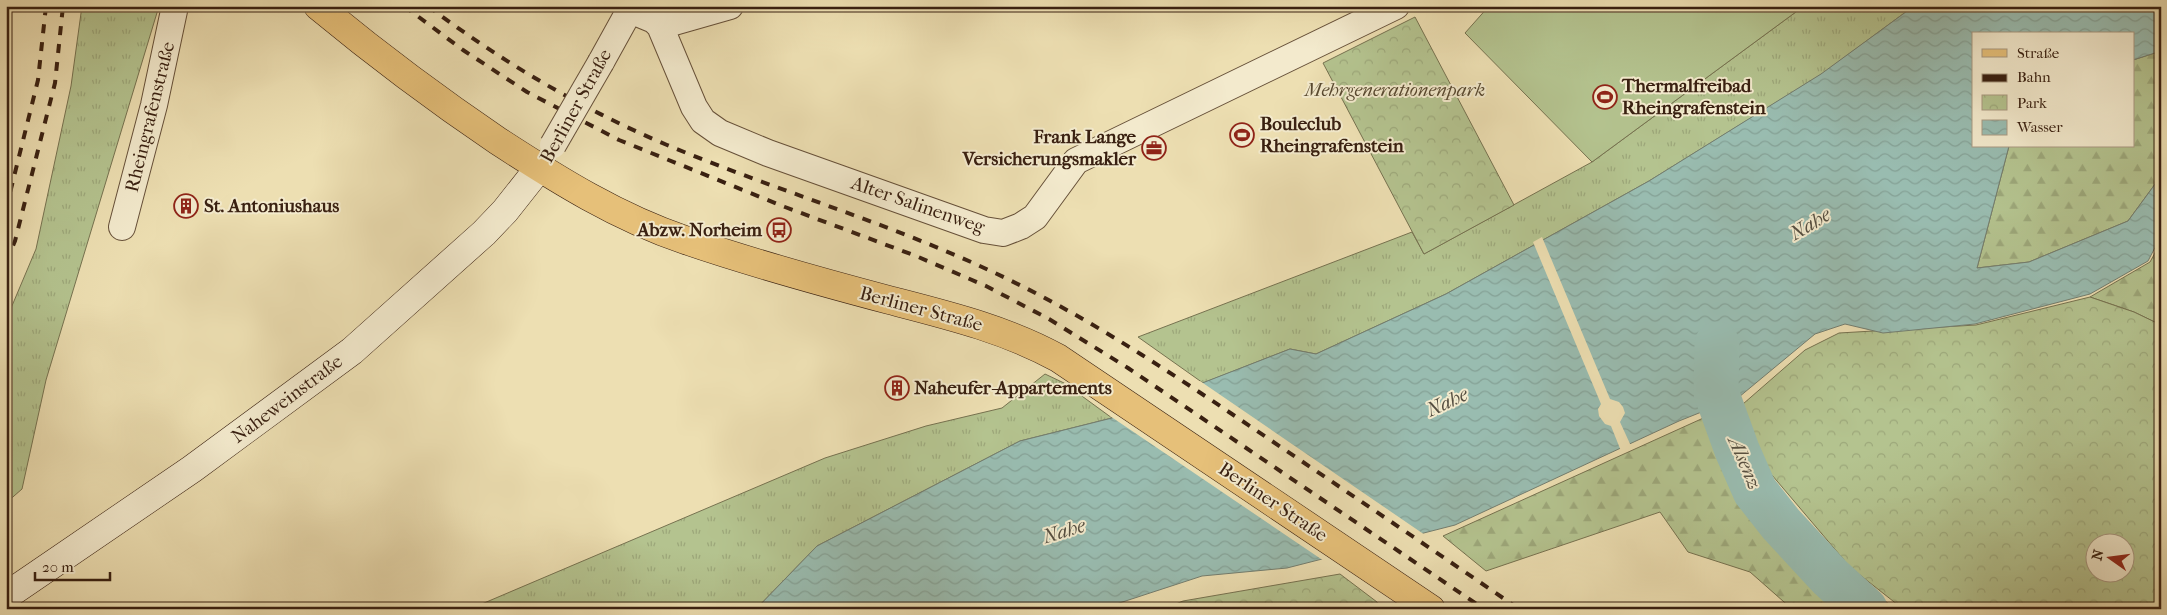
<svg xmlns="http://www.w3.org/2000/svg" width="2167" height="615" font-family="'IM FELL French Canon',serif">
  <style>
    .grass { fill: url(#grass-tufts); stroke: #767250 }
    .forest { fill: url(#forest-firs); stroke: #767250 }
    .park { fill: url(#park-crowns); stroke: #767250; fill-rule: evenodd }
    .pitch { fill: #b4c38f; stroke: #767250 }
    .water { fill: url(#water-waves); stroke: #737e70 }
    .pier { fill: #eddfb2 }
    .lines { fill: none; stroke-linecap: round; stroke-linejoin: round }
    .river { stroke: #99bcb0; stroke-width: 45 }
    .street-casing { stroke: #665039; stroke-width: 28 }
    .secondary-casing { stroke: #392011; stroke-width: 29 }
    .primary-casing { stroke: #392011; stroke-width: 29 }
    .street { stroke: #f3eacd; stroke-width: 26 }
    .secondary { stroke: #f3eacd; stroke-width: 28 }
    .primary { stroke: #e6c079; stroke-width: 28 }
    .rail { stroke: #392011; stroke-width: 4; stroke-dasharray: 9 9; stroke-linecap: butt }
    .street-bridge-casing { stroke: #665039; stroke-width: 28; stroke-linecap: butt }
    .street-bridge { stroke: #f3eacd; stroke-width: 26 }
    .labels { text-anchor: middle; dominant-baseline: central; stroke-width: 4; stroke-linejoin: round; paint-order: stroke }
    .poi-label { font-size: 19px; font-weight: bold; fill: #392011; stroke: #f3eacd; text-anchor: start }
    .park-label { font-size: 19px; font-style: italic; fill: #584930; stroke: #f3eacd }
    .street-label { font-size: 19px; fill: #392011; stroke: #f3eacd }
    .water-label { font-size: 20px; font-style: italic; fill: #564f41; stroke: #f3eacd }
  </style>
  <defs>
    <pattern id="grass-tufts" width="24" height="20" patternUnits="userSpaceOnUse" patternTransform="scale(1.25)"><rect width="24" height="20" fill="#b4c38f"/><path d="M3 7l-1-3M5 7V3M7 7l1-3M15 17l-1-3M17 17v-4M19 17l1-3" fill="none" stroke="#9ca77a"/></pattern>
    <pattern id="forest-firs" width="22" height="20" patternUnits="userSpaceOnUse" patternTransform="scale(1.25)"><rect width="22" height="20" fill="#b4c38f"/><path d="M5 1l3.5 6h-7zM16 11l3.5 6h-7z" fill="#9ca77a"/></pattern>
    <pattern id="park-crowns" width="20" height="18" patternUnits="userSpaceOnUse" patternTransform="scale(1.25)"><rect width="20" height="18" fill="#b4c38f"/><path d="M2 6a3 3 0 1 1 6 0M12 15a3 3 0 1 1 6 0" fill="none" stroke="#9ca77a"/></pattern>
    <pattern id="water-waves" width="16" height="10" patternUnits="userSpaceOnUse" patternTransform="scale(1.25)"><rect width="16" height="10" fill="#99bcb0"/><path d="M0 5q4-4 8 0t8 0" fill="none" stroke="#85a196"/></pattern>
  </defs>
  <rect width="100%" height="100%" fill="#eddfb2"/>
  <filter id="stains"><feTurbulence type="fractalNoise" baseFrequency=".004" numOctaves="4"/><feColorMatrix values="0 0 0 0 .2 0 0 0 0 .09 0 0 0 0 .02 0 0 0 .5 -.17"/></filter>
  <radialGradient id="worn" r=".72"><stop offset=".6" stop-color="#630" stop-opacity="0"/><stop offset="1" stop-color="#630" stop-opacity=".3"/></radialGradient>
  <path class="grass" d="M 82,6 L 159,6 L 46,380 L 22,489 L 6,503 L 6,320 L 36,249 L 71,86 Z
    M 1804,6 L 1907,6 L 1907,11 L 1822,74 L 1649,181 L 1446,294 L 1316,354 L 1290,349 L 1203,383 L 1138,337 L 1412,232 L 1424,254 L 1592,162 Z
    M 1045,374 L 1064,383 L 1112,418 L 1020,441 L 817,546 L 756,609 L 470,609 L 825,458 L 926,426 L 1002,408 Z"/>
  <path class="forest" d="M 2161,51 L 2161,176 L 2128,221 L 2029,262 L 1977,268 L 2009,146 L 2133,146 L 2133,60 Z
    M 2161,242 L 2161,325 L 2134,312 L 2090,297 L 2150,262 Z
    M 1733,410 L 1746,453 L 1843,567 L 1895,609 L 1792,609 L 1750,572 L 1688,552 L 1660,512 L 1486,571 L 1443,536 L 1710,415 Z"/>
  <path class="park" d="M 1415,17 L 1514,205 L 1424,254 L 1323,63 Z
    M 2090,297 L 2134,312 L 2161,325 L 2161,609 L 1903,609 L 1850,567 L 1749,448 L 1743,404 L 1805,350 L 1839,333 L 1976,325 ZM 2094,542 L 2124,542 L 2124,572 L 2094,572 Z
    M 1340,574 L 1377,602 L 1380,609 L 1164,609 L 1183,601 Z"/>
  <path class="pitch" d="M 1489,6 L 1804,6 L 1592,162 L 1465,33 Z"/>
  <path class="water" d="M 1914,6 L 2161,6 L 2161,51 L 2133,60 L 2133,34 L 1973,34 L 1973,146 L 2009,146 L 1977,268 L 2029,262 L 2128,221 L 2161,176 L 2161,236 L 2148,261 L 2090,294 L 1975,324 L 1883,333 L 1845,324 L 1815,334 L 1739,397 L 1679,421 L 1455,525 L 1287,568 L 1202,576 L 1101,609 L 756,609 L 817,546 L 1020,441 L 1112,418 L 1290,349 L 1316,354 L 1446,294 L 1649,181 L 1821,74 Z"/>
  <path class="pier" d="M 1542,237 L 1610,399 L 1619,402 L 1623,407 L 1625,413 L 1620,422 L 1631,446 L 1621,451 L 1611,426 L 1605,424 L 1599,416 L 1598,409 L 1601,404 L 1533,242 Z
    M 1200,381 L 1425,535 L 1324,561 L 1110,416 Z"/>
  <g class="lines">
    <path class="river" d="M 1717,344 L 1716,392 L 1737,450 L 1755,491 L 1781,524 L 1830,577 L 1865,609"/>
    <g class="street-casing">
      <path id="street" d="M 630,10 L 654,20 L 660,26 L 694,107 L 703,121 L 720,133 L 768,153 L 984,230 L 1003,233 L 1021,226 L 1035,217 L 1076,161 L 1396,6
        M 660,26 L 730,6
        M 601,62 L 632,6
        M 122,227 L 154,105 L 175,6"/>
    </g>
    <g class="secondary-casing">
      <path id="secondary" d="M 6,596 L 192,469 L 352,351 L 484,233 L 505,211 L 539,168"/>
    </g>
    <g class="primary-casing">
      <path id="primary" d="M 318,6 C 376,54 436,99 498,141 C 558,180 617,217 685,240 C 752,263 821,282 889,300 C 947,315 1005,329 1058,358 L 1431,609"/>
    </g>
    <use href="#street" class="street"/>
    <use href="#secondary" class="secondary"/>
    <use href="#primary" class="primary"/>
    <path class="rail" d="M 404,6 L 463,50 L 527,92 L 619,140 L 785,207 L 916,256 L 986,286 L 1049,319 L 1128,368 L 1484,609
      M 428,6 C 502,62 582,109 667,145 C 775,190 889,223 995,273 C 1093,319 1180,379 1269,439 C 1353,496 1436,552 1519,609
      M 6,209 L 38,80 L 46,6
      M 6,262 L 15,241 L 55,83 L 63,6"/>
    <g class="street-bridge-casing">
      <path id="street-bridge" d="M 553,145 L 601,62"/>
    </g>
    <use href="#street-bridge" class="street-bridge"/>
  </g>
  <defs>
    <g id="stadium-ring" transform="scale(1.25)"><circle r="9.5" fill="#f3eacd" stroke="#8f2418" stroke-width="1.5"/><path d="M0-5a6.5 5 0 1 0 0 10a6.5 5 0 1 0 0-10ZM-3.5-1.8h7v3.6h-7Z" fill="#8f2418"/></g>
    <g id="office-ring" transform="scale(1.25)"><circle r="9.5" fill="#f3eacd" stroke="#8f2418" stroke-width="1.5"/><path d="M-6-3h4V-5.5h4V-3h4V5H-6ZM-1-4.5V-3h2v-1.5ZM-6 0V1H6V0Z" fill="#8f2418"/></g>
    <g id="building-ring" transform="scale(1.25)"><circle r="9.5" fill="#f3eacd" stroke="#8f2418" stroke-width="1.5"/><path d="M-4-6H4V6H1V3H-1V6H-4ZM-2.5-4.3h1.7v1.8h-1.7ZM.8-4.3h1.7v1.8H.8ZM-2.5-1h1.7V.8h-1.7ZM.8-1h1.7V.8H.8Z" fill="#8f2418"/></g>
    <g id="bus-ring" transform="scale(1.25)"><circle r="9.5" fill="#f3eacd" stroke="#8f2418" stroke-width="1.5"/><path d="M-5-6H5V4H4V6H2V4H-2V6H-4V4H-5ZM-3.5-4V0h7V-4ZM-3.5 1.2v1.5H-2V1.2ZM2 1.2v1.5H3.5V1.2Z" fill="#8f2418"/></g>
  </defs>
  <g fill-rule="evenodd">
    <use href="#stadium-ring" x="1605" y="97"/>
    <use href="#stadium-ring" x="1242" y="135"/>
    <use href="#office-ring" x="1154" y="148"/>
    <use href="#building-ring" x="186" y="206"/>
    <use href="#bus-ring" x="779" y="230"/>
    <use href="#building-ring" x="897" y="388"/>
  </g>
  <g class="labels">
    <g class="poi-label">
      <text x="1622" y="86">Thermalfreibad<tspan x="1622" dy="22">Rheingrafenstein</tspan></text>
      <text x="1260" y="124">Bouleclub<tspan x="1260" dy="22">Rheingrafenstein</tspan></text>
      <text x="1136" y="137" text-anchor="end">Frank Lange<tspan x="1136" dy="22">Versicherungsmakler</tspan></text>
      <text x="204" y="206">St. Antoniushaus</text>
      <text x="762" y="230" text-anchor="end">Abzw. Norheim</text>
      <text x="914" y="388">Naheufer-Appartements</text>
    </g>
    <g class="park-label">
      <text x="1395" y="90">Mehrgenerationenpark</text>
    </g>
    <g class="street-label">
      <text transform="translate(576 106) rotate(-61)">Berliner Straße</text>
      <text transform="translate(150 117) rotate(-76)">Rheingrafenstraße</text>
      <text transform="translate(918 205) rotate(19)">Alter Salinenweg</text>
      <text transform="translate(921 309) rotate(15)">Berliner Straße</text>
      <text transform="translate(287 399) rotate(-37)">Naheweinstraße</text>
      <text transform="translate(1273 502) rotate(34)">Berliner Straße</text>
    </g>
    <g class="water-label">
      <text transform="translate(1810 224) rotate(-31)">Nahe</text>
      <text transform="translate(1447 402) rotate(-25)">Nahe</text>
      <text transform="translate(1745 463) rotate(67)">Alsenz</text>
      <text transform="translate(1064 531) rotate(-17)">Nahe</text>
    </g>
  </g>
  <rect width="2167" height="615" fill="none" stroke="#eddfb2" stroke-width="25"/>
  <rect x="8" y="8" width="2152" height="600" fill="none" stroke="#392011" stroke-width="2.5"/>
  <rect x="12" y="12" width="2142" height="590" fill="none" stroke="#392011"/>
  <rect x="1972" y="32" width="162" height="115" fill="#f3eacd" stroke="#a99982"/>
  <rect x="1982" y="49" width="25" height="8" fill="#e6c079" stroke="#a99982"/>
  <text x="2017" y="58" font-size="15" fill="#392011">Straße</text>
  <rect x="1982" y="74" width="25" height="8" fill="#392011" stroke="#a99982"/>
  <text x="2017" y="82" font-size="15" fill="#392011">Bahn</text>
  <rect x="1982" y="95" width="25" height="15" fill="url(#park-crowns)" stroke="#a99982"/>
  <text x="2017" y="108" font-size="15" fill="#392011">Park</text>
  <rect x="1982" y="120" width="25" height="15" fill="url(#water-waves)" stroke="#a99982"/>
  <text x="2017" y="132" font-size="15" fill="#392011">Wasser</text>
  <g transform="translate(2110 558) rotate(284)"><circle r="24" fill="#f3eacd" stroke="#a99982"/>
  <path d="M0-4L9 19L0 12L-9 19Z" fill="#8f2418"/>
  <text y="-8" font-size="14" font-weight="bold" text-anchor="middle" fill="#392011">N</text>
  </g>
  <path d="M35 572v8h75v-8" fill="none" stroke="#392011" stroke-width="2.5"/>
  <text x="42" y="572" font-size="15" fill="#392011" stroke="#f3eacd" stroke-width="4" paint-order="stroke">20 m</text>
  <rect width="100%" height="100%" filter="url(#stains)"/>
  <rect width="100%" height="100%" fill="url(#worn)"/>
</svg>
